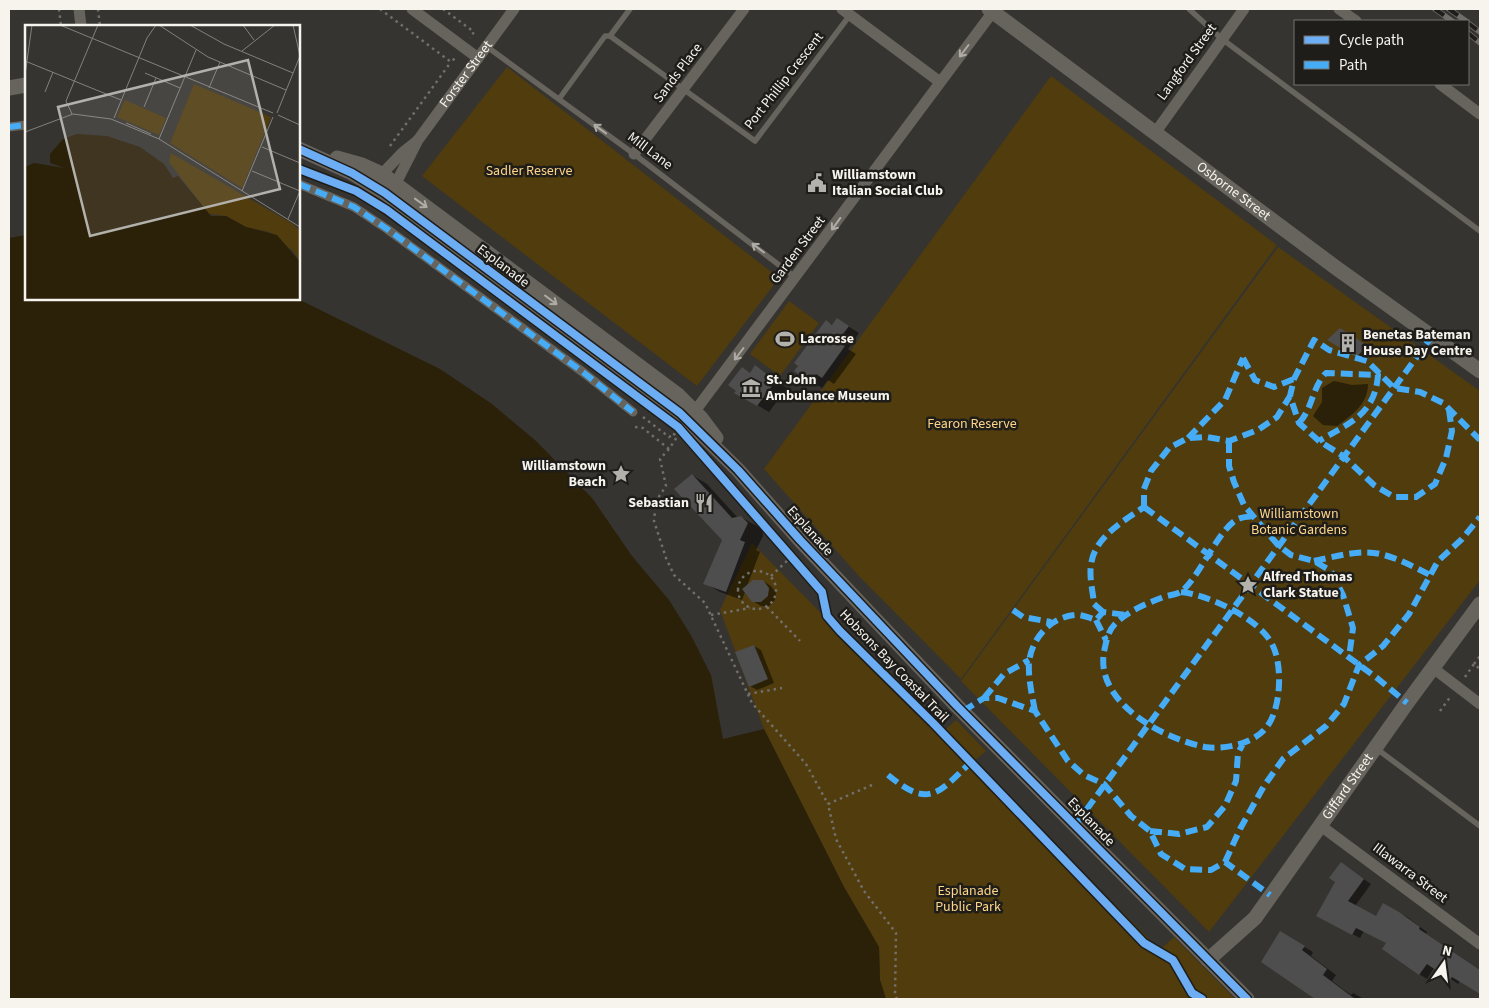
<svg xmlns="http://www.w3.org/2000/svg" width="1489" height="1008" font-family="'Source Sans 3',sans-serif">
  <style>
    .green { fill: #503c0d }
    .water { fill: #2b2008 }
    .shadow { fill: #0007 }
    .building { fill: #4d4e4d }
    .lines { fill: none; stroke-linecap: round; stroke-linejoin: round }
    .path { stroke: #726f6a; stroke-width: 2.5; stroke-dasharray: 2.5 4; stroke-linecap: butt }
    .service { stroke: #67635d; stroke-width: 5.5 }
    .pedestrian { stroke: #67635d; stroke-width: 9 }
    .minor { stroke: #67635d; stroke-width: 11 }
    .tertiary { stroke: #67635d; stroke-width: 15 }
    .rail-casing { stroke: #716e69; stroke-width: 5.5 }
    .rail { stroke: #1f1d19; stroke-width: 4; stroke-dasharray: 11; stroke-linecap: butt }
    .quiet { stroke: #46acf6; stroke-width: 6; stroke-dasharray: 12 6; stroke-linecap: butt }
    .cycleway-casing { stroke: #1f1d19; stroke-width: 11 }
    .cycleway { stroke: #6dadf4; stroke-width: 8 }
    .oneway { stroke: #afaca6 }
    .labels { text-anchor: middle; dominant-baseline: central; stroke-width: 5; stroke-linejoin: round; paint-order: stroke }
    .street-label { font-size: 14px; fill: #f7f4ee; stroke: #1f1d19 }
    .park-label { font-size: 14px; fill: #fed589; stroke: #1f1d19 }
    .poi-label { font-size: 14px; font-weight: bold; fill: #f7f4ee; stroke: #1f1d19; text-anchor: start }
    .inset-road { fill: none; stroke: #83817c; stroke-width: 1 }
    .view { fill: #b3b1ac; fill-opacity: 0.15; stroke: #b3b1ac; stroke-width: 2.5 }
    .inset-edge { fill: none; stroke: #f7f4ee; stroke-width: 2.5 }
  </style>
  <rect width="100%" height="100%" fill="#363430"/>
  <path class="green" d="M 507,67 L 779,278 L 697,386 L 422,176 Z
    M 1051,76 L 1277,245 L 961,679 L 858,575 L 764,469 Z
    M 1278,247 L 1480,391 L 1480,580 L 1209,932 L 961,681 Z
    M 789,301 L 819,323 L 780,376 L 750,354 Z
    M 752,543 L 940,734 L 956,720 L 986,751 L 973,762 L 1160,950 L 1174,937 L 1235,999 L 886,999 L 880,980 L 879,947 L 844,887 L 764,729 L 720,610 Z"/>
  <path class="water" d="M 26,235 L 26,299 L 298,299 L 440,369 L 492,404 L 536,441 L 592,498 L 632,556 L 669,600 L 692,637 L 711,675 L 723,739 L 764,729 L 844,887 L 879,947 L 880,980 L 886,999 L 9,999 L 9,238 Z
    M 1334,381 L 1352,385 L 1368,384 C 1368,404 1352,415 1337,426 L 1323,425 L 1313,416 L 1322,402 L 1322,388 Z"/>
  <path class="shadow" d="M 838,320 L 859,333 L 848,349 L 856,354 L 834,384 L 828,380 L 822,388 L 811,381 L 826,321 L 833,325 Z
    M 1348,334 L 1374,351 L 1364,361 L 1329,340 Z
    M 756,366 L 787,388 L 769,412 L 736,393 Z
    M 692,475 L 707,484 L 738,518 L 741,517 L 762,529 L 763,536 L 756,550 L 760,552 L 747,586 L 763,581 L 771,586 L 776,593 L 775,600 L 769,606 L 761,606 L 753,601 L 745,592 L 742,600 L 720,592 L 705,583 L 723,540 Z
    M 754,646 L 761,650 L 774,683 L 757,690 L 750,686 Z
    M 1348,868 L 1371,884 L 1355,906 L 1377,918 L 1384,905 L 1407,917 L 1427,932 L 1426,934 L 1480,970 L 1480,992 L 1460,981 L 1458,984 L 1434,968 L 1427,979 L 1419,974 L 1388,943 L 1364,931 L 1360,938 L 1325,920 Z
    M 1290,938 L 1313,952 L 1311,956 L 1336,975 L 1332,981 L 1351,995 L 1353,993 L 1364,999 L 1316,999 L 1262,962 Z"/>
  <path class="building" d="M 837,318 L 849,326 L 838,341 L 845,346 L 822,378 L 816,374 L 810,382 L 794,371 L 798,366 L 794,363 L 826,320 L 832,325 Z
    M 1340,328 L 1368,346 L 1356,357 L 1327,340 Z
    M 755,365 L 776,381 L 757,406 L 734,393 L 736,391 L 728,385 L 742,367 L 750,373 Z
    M 692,474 L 732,518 L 741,516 L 748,523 L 740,540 L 745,542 L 726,592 L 703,584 L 722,540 L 674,489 Z
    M 753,580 L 763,580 L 769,588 L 768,596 L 761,602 L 752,602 L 742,589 Z
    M 754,645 L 768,679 L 749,687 L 735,652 Z
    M 1341,862 L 1364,879 L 1348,901 L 1376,916 L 1383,903 L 1399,912 L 1420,927 L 1419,929 L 1480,970 L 1480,994 L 1452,977 L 1450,980 L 1427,964 L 1419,975 L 1382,949 L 1386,943 L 1356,928 L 1352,935 L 1316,916 L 1335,882 L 1329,878 Z
    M 1280,931 L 1305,946 L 1302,950 L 1327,969 L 1323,975 L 1355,999 L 1315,999 L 1261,962 Z"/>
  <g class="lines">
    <path class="path" d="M 59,9 L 61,26
      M 98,9 L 100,26
      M 380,9 L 451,62 L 456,57
      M 443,9 L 474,32 L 470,38
      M 390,146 L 451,62
      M 643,417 L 669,437 L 674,434
      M 635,427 L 643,428 L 669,449 L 677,437 L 674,434 L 677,429
      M 669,449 L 660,459 L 666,486 L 656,501 L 654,521 L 666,558 L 674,575 L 705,603 L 752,703 L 806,764 L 828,804
      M738 590a19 19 0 1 1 38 0a19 19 0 1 1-38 0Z
      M 771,576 L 791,557
      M 767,607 L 800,641
      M 711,615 L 750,608
      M 1474,664 L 1480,656
      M 1465,677 L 1474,664 L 1480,669
      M 748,694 L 782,688
      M 1440,711 L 1451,696
      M 872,785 L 828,804 L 836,839 L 864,891 L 896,933 L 895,995 L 897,999"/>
    <path class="service" d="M 1189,9 L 1222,39 L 1480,231
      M 610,36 L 755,141 L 850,15
      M 486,46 L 634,154 L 796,278
      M 559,99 L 605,36 L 610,36 L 630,9
      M 1377,749 L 1480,826"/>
    <path class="pedestrian" d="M 9,127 L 26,125
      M 299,184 L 354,207 L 387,229 L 584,373 L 633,412"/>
    <g class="minor">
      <path d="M 79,9 L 81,26"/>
      <path d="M 412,9 L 478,58"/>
      <path d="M 842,9 L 940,82"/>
      <path d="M 1339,9 L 1356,21"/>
      <path d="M 1440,84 L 1480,114"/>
      <path d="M 1155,133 L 1244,9"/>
      <path d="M 634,154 L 744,9"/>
      <path d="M 382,174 L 402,153 L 417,141"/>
      <path id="s1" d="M 395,185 L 418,140 L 514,9"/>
      <path d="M 695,411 L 995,9"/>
      <path d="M 1433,668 L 1480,704"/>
      <path d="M 1321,826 L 1480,944"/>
    </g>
    <g class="tertiary">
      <path id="s2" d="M 989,9 L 1335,267 L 1480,371"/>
      <path d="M 9,88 L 26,85"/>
      <path d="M 299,149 L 352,173 L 385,193 L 680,413 L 738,470 L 800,540 L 957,706 L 1247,999"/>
      <path d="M 337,158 L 362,165 L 382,174 L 678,395 L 701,418 L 716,438"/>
      <path id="s3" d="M 1208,960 L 1255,918 L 1407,703 L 1480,604"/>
    </g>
    <g class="rail-casing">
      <path id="rail" d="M 1435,9 L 1452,21
        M 1449,9 L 1466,21
        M 1468,23 L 1480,32
        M 1468,33 L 1480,43"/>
    </g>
    <use href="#rail" class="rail"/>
    <path class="quiet" d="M 9,127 L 26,125
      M 299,184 L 354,207 L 387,229 L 584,373 L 633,412
      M 1243,358 L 1255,380 L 1274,387 L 1294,379
      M 1449,410 L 1452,431 L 1446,458 L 1435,484 L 1416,497 L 1394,497 L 1374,485 L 1343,456 L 1319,441 L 1299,423 L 1290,396 L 1294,379 L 1314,340 L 1329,350 L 1367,361 L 1394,388 L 1420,392 L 1443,403 L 1480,440
      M 1299,423 C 1313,408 1312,387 1326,373 L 1378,375 C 1375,415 1349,423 1319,441
      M 1188,438 L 1225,400 L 1243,358
      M 1229,441 L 1229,466 L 1234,482 L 1244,505 L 1253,516 L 1278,545 L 1291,555 L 1314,561 L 1331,571 L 1343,595 L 1353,628 L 1349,657
      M 1144,507 L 1377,678 L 1407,703
      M 1144,507 L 1144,489 L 1151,471 L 1169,448 L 1188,438 L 1207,437 L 1229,441 L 1258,430 L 1277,417 L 1290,396
      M 1314,561 C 1334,557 1360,549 1380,554 C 1398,558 1414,567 1430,575
      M 1181,592 C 1209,595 1261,619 1273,646 C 1283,667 1281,712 1265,729 C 1252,744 1224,750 1205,747 C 1164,739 1095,703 1104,652 C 1106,642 1108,631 1115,624 C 1127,612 1145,604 1161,598 C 1167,595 1177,595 1182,591 C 1200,576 1219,528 1238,519 C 1242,517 1249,517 1253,516
      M 1013,610 L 1023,617 L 1051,622
      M 1103,612 L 1094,604 C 1093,592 1089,577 1091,565 C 1094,537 1124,521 1144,507
      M 1096,620 L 1106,640
      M 984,698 L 1004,674 L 1029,660
      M 963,711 L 984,698 L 998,698 L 1035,711 L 1068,761 L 1084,775 L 1104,784 L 1131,816 L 1150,831 L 1161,854 L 1185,869 L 1211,870 L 1225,862 L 1270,895
      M 1035,711 C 1032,695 1028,678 1029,662 C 1032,638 1050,618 1074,615 C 1080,614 1090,618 1096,620 L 1103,612 L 1127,615
      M 888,775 C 928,808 937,795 970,763
      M 1076,824 L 1432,336
      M 1150,831 L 1179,834 L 1207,827 L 1225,806 L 1236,781 L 1238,753 L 1244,742
      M 1225,862 L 1240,829 L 1264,786 L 1283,759 L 1326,726 L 1344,704 L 1359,665 L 1383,646 L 1409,614 L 1438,561 L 1462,539 L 1480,517"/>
    <g class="cycleway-casing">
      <path id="cycleway" d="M 299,149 L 352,173 L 385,193 L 680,413 L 738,470 L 800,540 L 957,706 L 1247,999
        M 299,169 L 356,191 L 387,210 L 678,427 L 822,592 L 827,616 L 840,631 L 933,723 L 1144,943 L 1173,960 L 1192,993 L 1202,999"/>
    </g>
    <use href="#cycleway" class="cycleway"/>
  </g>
  <defs><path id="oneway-shaft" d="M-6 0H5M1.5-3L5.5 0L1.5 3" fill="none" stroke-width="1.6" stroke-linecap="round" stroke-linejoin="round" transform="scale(1.25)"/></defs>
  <g class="oneway">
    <use href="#oneway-shaft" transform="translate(964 51) rotate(127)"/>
    <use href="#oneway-shaft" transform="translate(600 129) rotate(-144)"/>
    <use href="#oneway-shaft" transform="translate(421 203) rotate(36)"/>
    <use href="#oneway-shaft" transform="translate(836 224) rotate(126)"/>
    <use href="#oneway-shaft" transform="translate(758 248) rotate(-143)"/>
    <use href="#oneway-shaft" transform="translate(551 300) rotate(37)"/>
    <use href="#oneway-shaft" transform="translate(739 354) rotate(127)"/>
  </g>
  <defs>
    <g id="civic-bare" transform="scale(1.5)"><path d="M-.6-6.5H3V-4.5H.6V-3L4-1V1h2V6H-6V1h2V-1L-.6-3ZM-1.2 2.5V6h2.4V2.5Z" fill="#b3b1ac" stroke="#1f1d19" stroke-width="2.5" paint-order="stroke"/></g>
    <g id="stadium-bare" transform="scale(1.5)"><path d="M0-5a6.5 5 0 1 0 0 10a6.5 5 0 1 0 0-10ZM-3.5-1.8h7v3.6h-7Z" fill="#b3b1ac" stroke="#1f1d19" stroke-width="2.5" paint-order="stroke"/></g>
    <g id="building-bare" transform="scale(1.5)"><path d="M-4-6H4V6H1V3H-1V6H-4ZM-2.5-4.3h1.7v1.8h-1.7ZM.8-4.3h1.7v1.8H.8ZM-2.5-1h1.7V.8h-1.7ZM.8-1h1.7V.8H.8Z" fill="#b3b1ac" stroke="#1f1d19" stroke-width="2.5" paint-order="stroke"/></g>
    <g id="museum-bare" transform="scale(1.5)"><path d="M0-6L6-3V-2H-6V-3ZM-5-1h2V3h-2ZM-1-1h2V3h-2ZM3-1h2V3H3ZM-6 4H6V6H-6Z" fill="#b3b1ac" stroke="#1f1d19" stroke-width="2.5" paint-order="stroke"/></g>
    <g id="sight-bare" transform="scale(1.5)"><path d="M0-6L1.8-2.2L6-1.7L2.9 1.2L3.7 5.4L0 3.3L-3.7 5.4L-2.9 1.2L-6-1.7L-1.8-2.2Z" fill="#b3b1ac" stroke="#1f1d19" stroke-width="2.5" paint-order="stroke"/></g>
    <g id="restaurant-bare" transform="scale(1.5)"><path d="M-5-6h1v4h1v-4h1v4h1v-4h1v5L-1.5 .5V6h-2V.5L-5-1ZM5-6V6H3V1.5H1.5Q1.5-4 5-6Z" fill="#b3b1ac" stroke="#1f1d19" stroke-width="2.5" paint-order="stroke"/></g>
  </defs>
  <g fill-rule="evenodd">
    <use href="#civic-bare" x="817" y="183"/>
    <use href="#stadium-bare" x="785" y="339"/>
    <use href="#building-bare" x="1348" y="343"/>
    <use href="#museum-bare" x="751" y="388"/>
    <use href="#sight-bare" x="621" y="474"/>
    <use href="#restaurant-bare" x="704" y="503"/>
    <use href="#sight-bare" x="1248" y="585"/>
  </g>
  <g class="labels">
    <g class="street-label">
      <text transform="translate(1187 62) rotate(-54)">Langford Street</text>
      <text transform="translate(678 73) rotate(-53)">Sands Place</text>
      <text stroke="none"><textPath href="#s1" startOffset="132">Forster Street</textPath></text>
      <text transform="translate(784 81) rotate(-52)">Port Phillip Crescent</text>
      <text transform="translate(650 151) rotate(37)">Mill Lane</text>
      <text stroke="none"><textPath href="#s2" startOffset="305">Osborne Street</textPath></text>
      <text transform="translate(798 250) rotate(-53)">Garden Street</text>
      <text transform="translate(503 266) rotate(37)">Esplanade</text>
      <text transform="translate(810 531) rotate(48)">Esplanade</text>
      <text transform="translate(894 666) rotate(46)">Hobsons Bay Coastal Trail</text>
      <text stroke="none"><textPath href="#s3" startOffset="224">Giffard Street</textPath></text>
      <text transform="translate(1091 822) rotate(46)">Esplanade</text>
      <text transform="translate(1410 873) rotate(37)">Illawarra Street</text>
    </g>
    <g class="park-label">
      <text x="529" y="171">Sadler Reserve</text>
      <text x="972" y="424">Fearon Reserve</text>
      <text x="1299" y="514">Williamstown<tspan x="1299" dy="16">Botanic Gardens</tspan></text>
      <text x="968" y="891">Esplanade<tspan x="968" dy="16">Public Park</tspan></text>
    </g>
    <g class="poi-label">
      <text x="832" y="175">Williamstown<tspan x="832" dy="16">Italian Social Club</tspan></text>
      <text x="1363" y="335">Benetas Bateman<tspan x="1363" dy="16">House Day Centre</tspan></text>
      <text x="800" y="339">Lacrosse</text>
      <text x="766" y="380">St. John<tspan x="766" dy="16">Ambulance Museum</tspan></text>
      <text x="606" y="466" text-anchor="end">Williamstown<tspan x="606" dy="16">Beach</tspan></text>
      <text x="689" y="503" text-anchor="end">Sebastian</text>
      <text x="1263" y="577">Alfred Thomas<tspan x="1263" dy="16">Clark Statue</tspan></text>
    </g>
  </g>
  <g transform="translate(25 25)">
    <rect width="275" height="275" fill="#363430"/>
    <path d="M 169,59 L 246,92 L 217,163 L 145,118 ZM 100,75 L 141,93 L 134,110 L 92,92 ZM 146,128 L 268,199 L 275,206 L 275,237 L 268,226 L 244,207 L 221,202 L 201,191 L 184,189 L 144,137 Z" fill="#503c0d"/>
    <path d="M 52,109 L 82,111 L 115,122 L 139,139 L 148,153 L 153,151 L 186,191 L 201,191 L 221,202 L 252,210 L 275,237 L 275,275 L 0,275 L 0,142 L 9,138 L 40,143 L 25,138 L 25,129 L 38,114 Z" fill="#2b2008"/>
    <path class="inset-road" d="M 35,0 L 248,88M 134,0 L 183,32 L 261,65M 165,0 L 199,19 L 268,48M 218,0 L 229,15M 217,26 L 250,0M 0,36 L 96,75M 120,48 L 155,63M 0,50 L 7,0M 184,63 L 195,37M 20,67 L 28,47M 119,82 L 131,53M 252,88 L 275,31 L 268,0M 47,89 L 41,76 L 73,0M 253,90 L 275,100M 89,93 L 122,13 L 131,0M 101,98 L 126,109M 0,107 L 48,89 L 86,94 L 134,114 L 275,202M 134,114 L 171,25M 237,122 L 275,138M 227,146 L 275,166M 217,166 L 248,92M 263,194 L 275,166"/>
    <path class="view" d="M 223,35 L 255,164 L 65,211 L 33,82 Z"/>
    <rect width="275" height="275" class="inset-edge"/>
  </g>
  <rect width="1489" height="1008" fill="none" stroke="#f7f4ee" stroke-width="20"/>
  <rect x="1294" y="20" width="175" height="65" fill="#1f1d19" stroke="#75736e"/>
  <rect x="1304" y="36" width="25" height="8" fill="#6dadf4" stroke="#75736e"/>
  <text x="1339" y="45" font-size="15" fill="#f7f4ee">Cycle path</text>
  <rect x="1304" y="61" width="25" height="8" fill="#46acf6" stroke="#75736e"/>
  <text x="1339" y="70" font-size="15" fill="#f7f4ee">Path</text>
  <g transform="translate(1444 963) rotate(14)" stroke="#1f1d19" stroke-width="4" paint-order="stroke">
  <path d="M0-4L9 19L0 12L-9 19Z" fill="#f7f4ee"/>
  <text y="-8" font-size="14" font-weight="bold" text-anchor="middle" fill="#f7f4ee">N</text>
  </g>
</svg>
